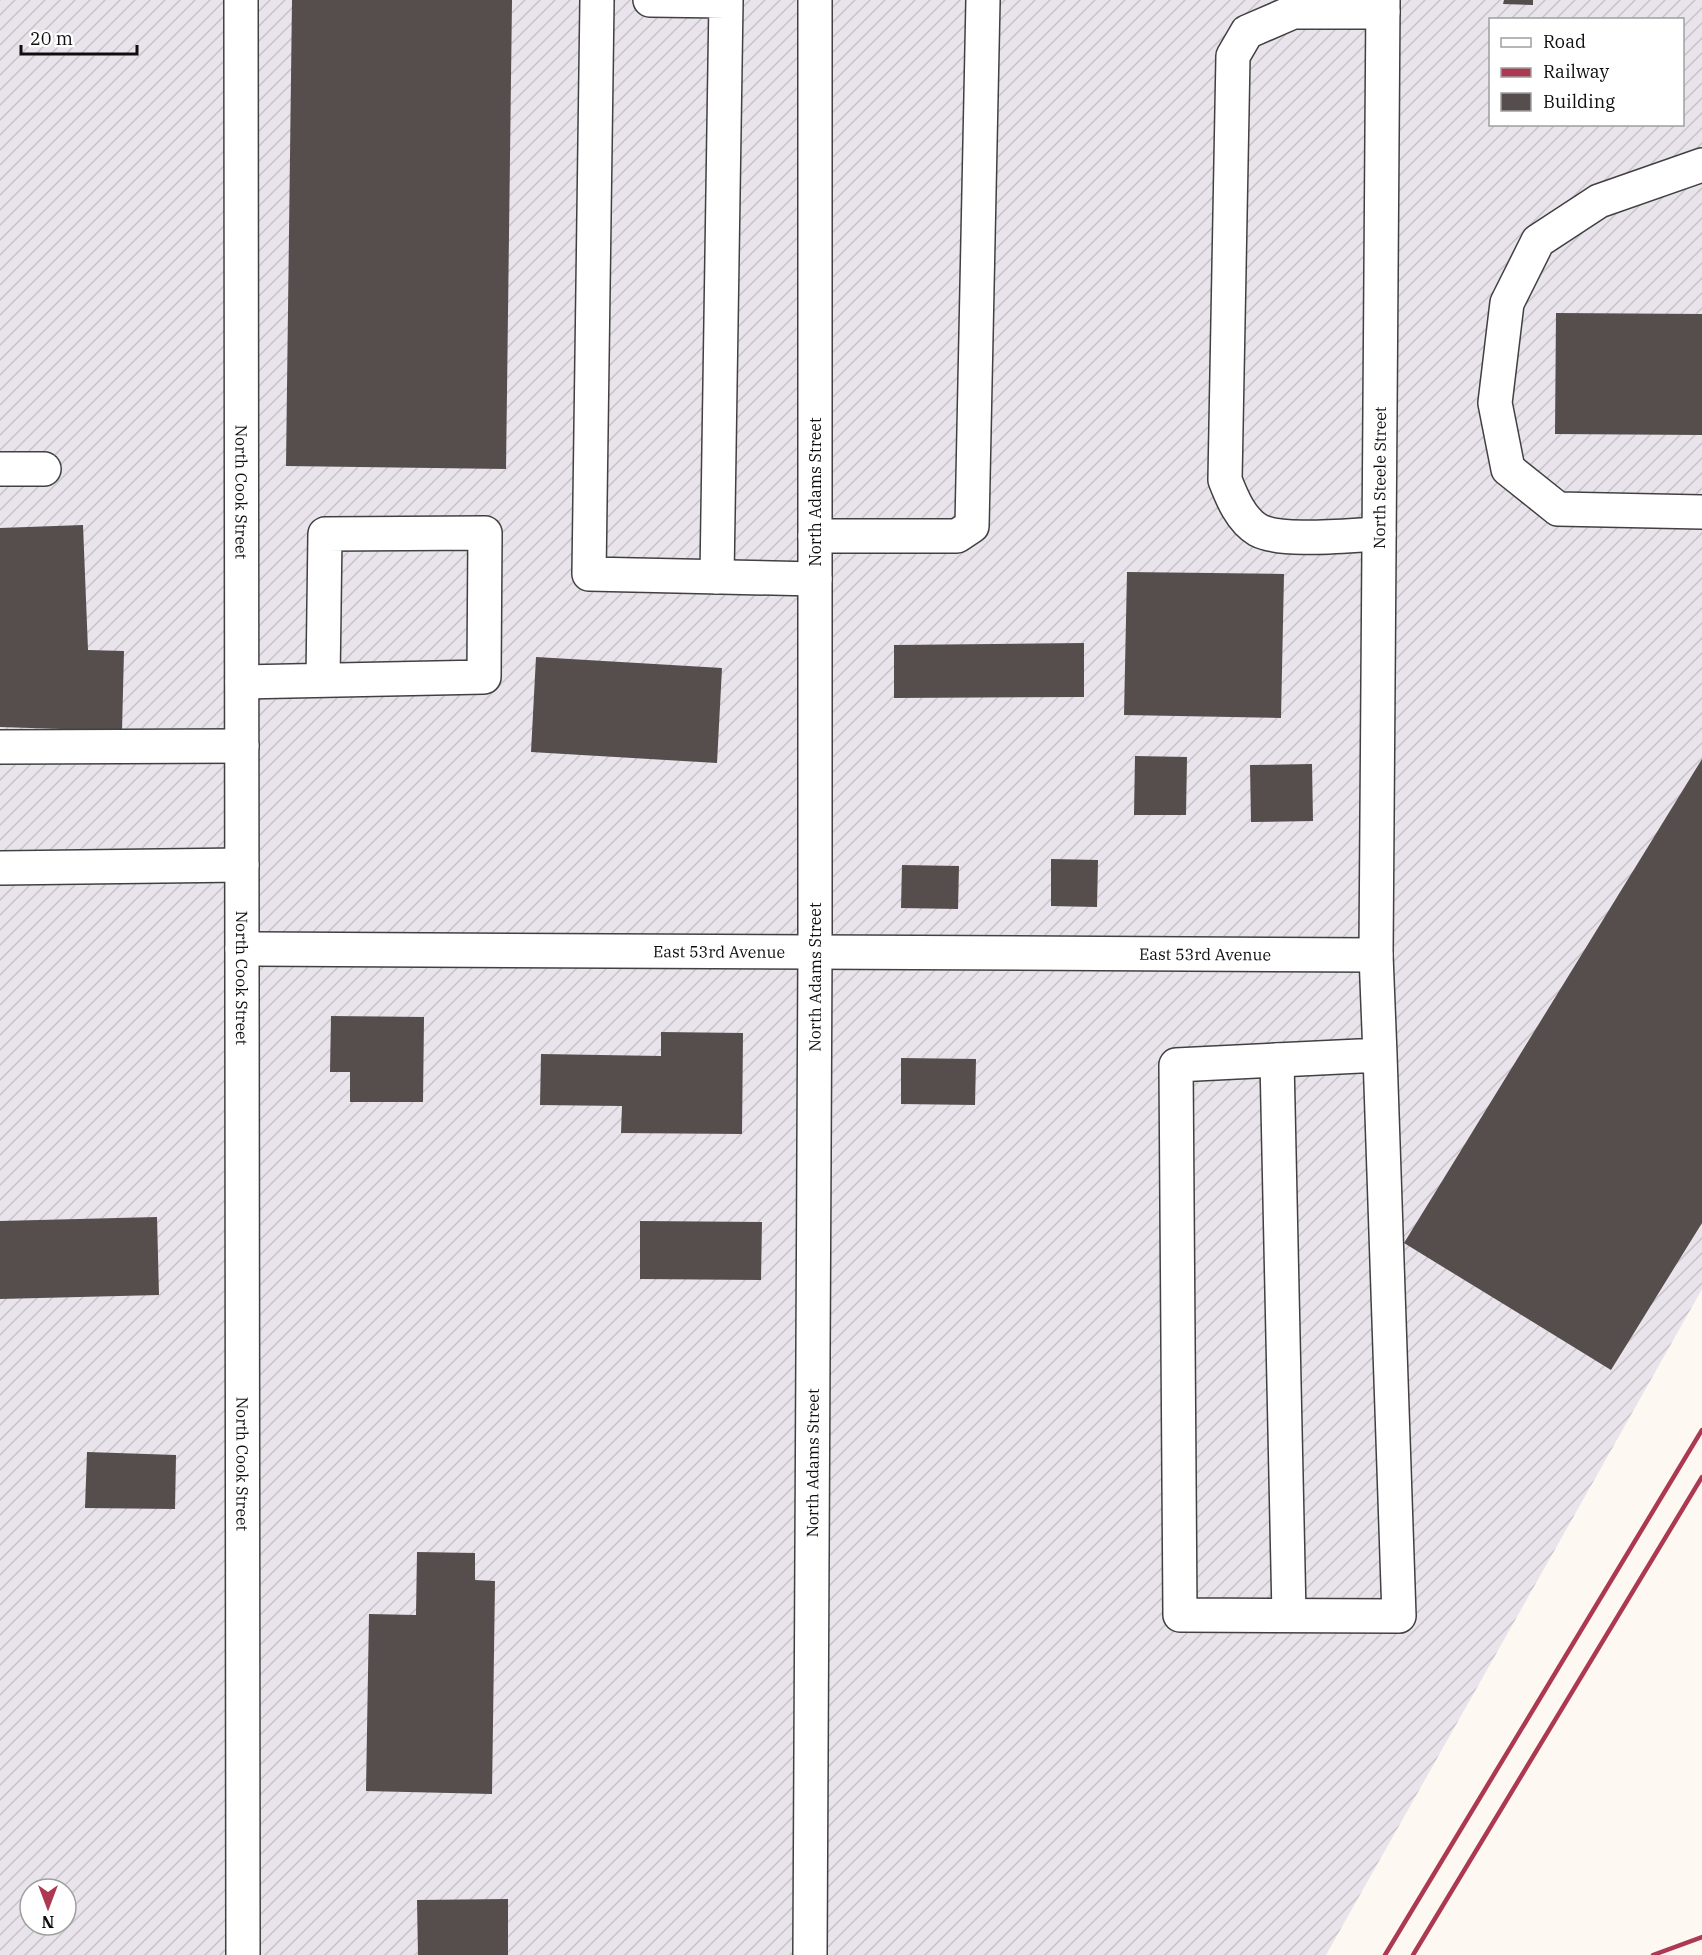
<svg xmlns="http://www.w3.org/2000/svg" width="1702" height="1955" font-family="'IBM Plex Serif',serif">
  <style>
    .industrial { fill: url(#industrial-furrows); fill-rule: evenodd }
    .building { fill: #554e4c }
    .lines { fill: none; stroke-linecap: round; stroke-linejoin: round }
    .minor-casing { stroke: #414141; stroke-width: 36 }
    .minor { stroke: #fff; stroke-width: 33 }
    .rail { stroke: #ac3851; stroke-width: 4.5 }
    .labels { text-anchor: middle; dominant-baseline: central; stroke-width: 6; stroke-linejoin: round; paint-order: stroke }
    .street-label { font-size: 16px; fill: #0e0e0e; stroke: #fff }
  </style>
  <defs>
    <pattern id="industrial-furrows" width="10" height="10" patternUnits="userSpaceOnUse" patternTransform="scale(1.5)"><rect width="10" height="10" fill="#e9e3eb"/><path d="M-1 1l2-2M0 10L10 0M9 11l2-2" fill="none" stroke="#c7c2c8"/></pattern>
  </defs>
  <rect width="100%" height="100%" fill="#fdf8f1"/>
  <path class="industrial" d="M 0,0 L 1702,0 L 1702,1289 L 1326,1955 L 0,1955 ZM 1490,20 L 1682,20 L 1682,124 L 1490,124 ZM 30,1889 L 66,1889 L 66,1925 L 30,1925 Z"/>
  <path class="building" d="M 292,0 L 512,0 L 506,469 L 286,466 Z
    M 1504,0 L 1533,0 L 1533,5 L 1503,4 Z
    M 1556,313 L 1702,314 L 1702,435 L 1555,434 Z
    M 83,525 L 88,650 L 124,651 L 122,731 L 0,727 L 0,528 Z
    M 1127,572 L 1284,574 L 1281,718 L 1124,715 Z
    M 1084,643 L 1084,697 L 894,698 L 894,645 Z
    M 536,657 L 722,668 L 717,763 L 531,752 Z
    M 1135,756 L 1187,757 L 1186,815 L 1134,815 Z
    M 1702,759 L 1702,1223 L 1611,1370 L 1404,1243 Z
    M 1312,764 L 1313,821 L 1251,822 L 1250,765 Z
    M 1051,859 L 1098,860 L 1097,907 L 1051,906 Z
    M 902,865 L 959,866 L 958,909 L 901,908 Z
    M 331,1016 L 424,1017 L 423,1102 L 350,1102 L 350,1072 L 330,1072 Z
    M 661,1032 L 743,1033 L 742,1134 L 621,1133 L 622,1106 L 540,1105 L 541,1054 L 661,1056 Z
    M 901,1058 L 976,1059 L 975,1105 L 901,1104 Z
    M 157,1217 L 159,1295 L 0,1299 L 0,1221 Z
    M 640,1221 L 762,1222 L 761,1280 L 640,1279 Z
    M 87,1452 L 176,1455 L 175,1509 L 85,1508 Z
    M 417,1552 L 475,1553 L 475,1580 L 495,1581 L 492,1794 L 366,1791 L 369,1614 L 416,1615 Z
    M 508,1899 L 508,1955 L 418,1955 L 417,1900 Z"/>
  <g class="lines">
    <g class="minor-casing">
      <g id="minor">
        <path id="s1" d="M 241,0 L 243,1955"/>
        <path d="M 597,0 L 589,574 L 815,579"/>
        <path d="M 650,0 L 726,1 L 717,577"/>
        <path d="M 1702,165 L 1599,201 L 1538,241 L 1507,303 L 1495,403 L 1508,469 L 1558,509 L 1702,512"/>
        <path d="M 0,469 L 44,469"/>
        <path d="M 1379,534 C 1350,535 1282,543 1258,530 C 1241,520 1232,498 1225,480 L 1233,56 L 1247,32 L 1293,12 L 1383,12"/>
        <path d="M 815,536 L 957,536 L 972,526 L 983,0"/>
        <path d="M 242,682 L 484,677 L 485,533 L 325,534 L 323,680"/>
        <path d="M 0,747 L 242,746"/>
        <path d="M 0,868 L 242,865"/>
        <path id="s2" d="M 242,949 L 1376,955"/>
        <path id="s3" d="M 1380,1055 L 1399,1616 L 1180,1615 L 1176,1065 L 1380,1055 L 1376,955 L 1383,0"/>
        <path d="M 1277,1060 L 1289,1615"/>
        <path id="s4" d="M 810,1955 L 815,951 L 815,0"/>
      </g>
    </g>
    <use href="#minor" class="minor"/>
    <path class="rail" d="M 1385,1955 L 1702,1430
      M 1413,1955 L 1702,1477
      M 1653,1955 L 1702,1937"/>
  </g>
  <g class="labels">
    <g class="street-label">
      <text stroke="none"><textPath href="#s3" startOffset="2112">North Steele Street</textPath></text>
      <text stroke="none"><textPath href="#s1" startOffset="492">North Cook Street</textPath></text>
      <text transform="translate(815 492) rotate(-90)">North Adams Street</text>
      <text stroke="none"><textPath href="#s2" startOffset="477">East 53rd Avenue</textPath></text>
      <text stroke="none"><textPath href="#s2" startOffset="963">East 53rd Avenue</textPath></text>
      <text stroke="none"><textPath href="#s1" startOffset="978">North Cook Street</textPath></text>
      <text stroke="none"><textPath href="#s4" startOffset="978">North Adams Street</textPath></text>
      <text stroke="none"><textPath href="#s1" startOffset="1464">North Cook Street</textPath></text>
      <text stroke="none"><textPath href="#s4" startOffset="492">North Adams Street</textPath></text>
    </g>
  </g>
  <rect x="1489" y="18" width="195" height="108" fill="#ffffff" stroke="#9f9f9f" stroke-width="1.5"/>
  <rect x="1501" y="38" width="30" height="9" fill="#ffffff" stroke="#9f9f9f" stroke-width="1.5"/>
  <text x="1543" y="48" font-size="18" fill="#0e0e0e">Road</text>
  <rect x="1501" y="68" width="30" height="9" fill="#ac3851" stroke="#9f9f9f" stroke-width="1.5"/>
  <text x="1543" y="78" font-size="18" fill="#0e0e0e">Railway</text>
  <rect x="1501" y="93" width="30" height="18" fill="#554e4c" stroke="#9f9f9f" stroke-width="1.5"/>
  <text x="1543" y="108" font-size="18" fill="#0e0e0e">Building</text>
  <g transform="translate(48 1907) rotate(180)"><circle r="28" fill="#ffffff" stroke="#9f9f9f" stroke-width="1.5"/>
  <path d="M0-4.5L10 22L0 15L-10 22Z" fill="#ac3851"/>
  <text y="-9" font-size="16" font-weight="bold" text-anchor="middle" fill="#0e0e0e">N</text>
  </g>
  <path d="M21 45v9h116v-9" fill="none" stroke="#0e0e0e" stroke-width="3"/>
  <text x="30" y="45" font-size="18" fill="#0e0e0e" stroke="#ffffff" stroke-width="4.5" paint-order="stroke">20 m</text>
</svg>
